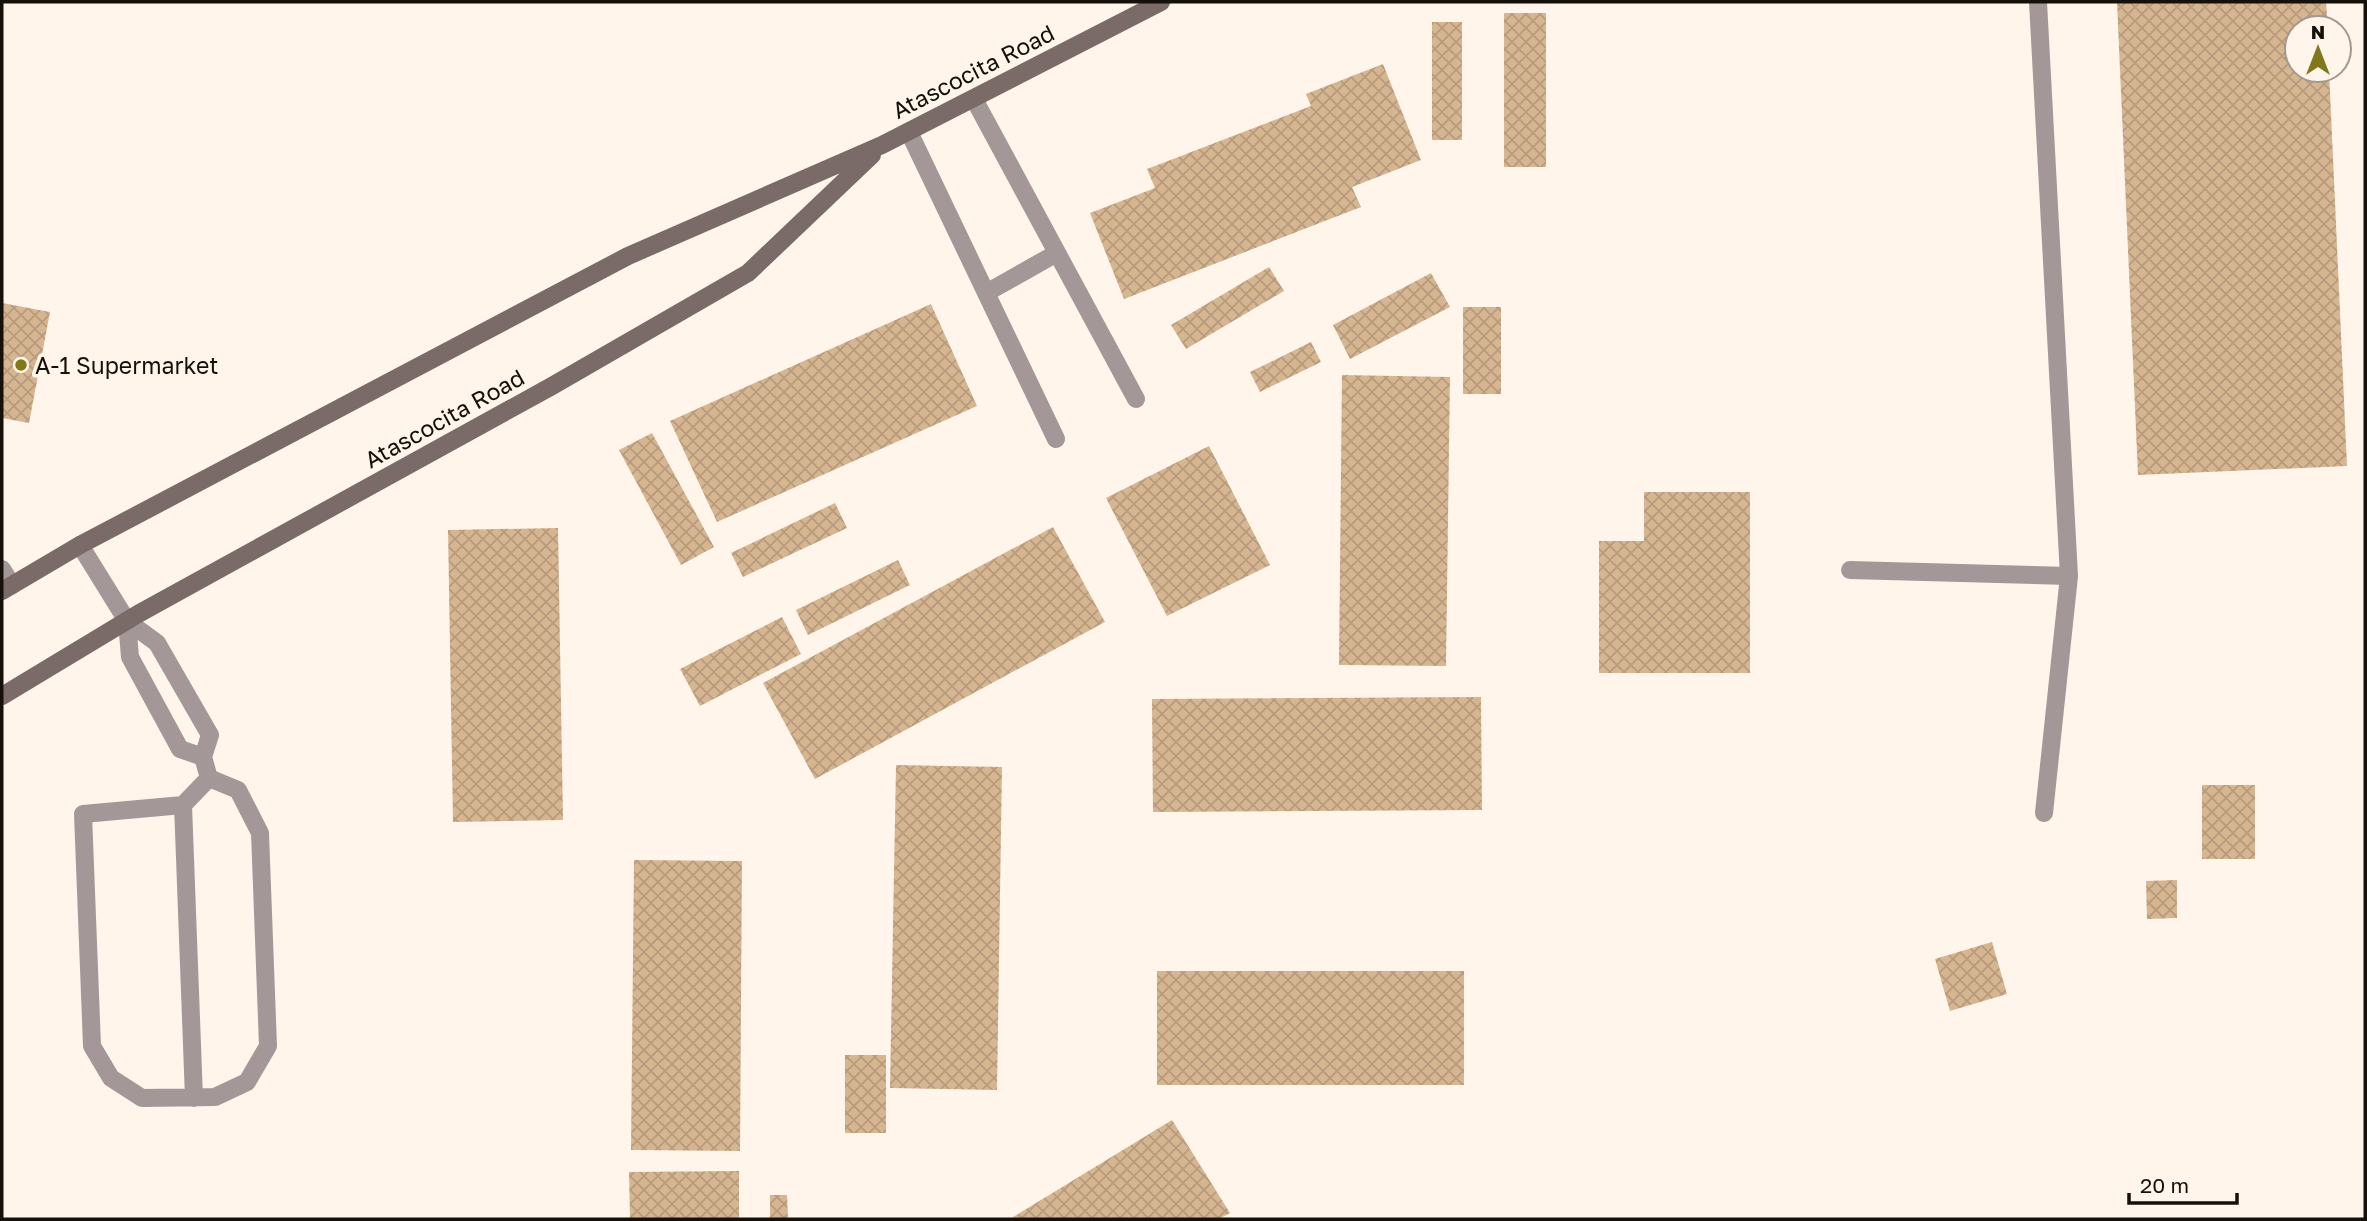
<svg xmlns="http://www.w3.org/2000/svg" width="2367" height="1221" font-family="'Golos Text',sans-serif">
  <style>
    .building { fill: url(#building-cross-hatch) }
    .lines { fill: none; stroke-linecap: round; stroke-linejoin: round }
    .lane { stroke: #a39897; stroke-width: 18 }
    .secondary { stroke: #7a6b69; stroke-width: 18 }
    .poi-dot { fill: #81771b; stroke: #fff5eb; stroke-width: 2.5 }
    .labels { text-anchor: middle; dominant-baseline: central; stroke-width: 7; stroke-linejoin: round; paint-order: stroke }
    .street-label { font-size: 23px; fill: #15100a; stroke: #fff5eb }
    .poi-label { font-size: 23px; fill: #15100a; stroke: #fff5eb; text-anchor: start }
  </style>
  <defs>
    <pattern id="building-cross-hatch" width="8" height="8" patternUnits="userSpaceOnUse" patternTransform="scale(1.75)"><rect width="8" height="8" fill="#d6b591"/><path d="M0 0l8 8M0 8l8-8" fill="none" stroke="#b79b7c"/></pattern>
  </defs>
  <rect width="100%" height="100%" fill="#fff5eb"/>
  <path class="building" d="M 2117,2 L 2326,2 L 2328,28 L 2297,28 L 2297,70 L 2329,70 L 2347,466 L 2138,475 Z
    M 1504,13 L 1546,13 L 1546,167 L 1504,167 Z
    M 1432,22 L 1462,22 L 1462,140 L 1432,140 Z
    M 1383,64 L 1421,160 L 1352,187 L 1361,207 L 1124,299 L 1090,213 L 1155,188 L 1147,169 L 1311,106 L 1306,94 Z
    M 1269,267 L 1284,291 L 1186,349 L 1171,325 Z
    M 1431,273 L 1450,307 L 1350,359 L 1333,325 Z
    M 2,303 L 50,312 L 29,423 L 2,418 Z
    M 931,304 L 977,406 L 717,522 L 670,421 Z
    M 1463,307 L 1501,307 L 1501,394 L 1463,394 Z
    M 1311,342 L 1321,362 L 1260,392 L 1250,372 Z
    M 1342,375 L 1450,377 L 1446,666 L 1339,665 Z
    M 652,433 L 714,547 L 681,565 L 619,450 Z
    M 1209,446 L 1270,565 L 1167,616 L 1106,498 Z
    M 1644,492 L 1750,492 L 1750,673 L 1599,673 L 1599,541 L 1644,541 Z
    M 835,503 L 847,528 L 743,577 L 731,553 Z
    M 1053,527 L 1105,622 L 815,779 L 763,683 Z
    M 558,528 L 563,820 L 453,822 L 448,530 Z
    M 898,560 L 910,585 L 808,635 L 796,610 Z
    M 782,617 L 801,654 L 700,706 L 680,669 Z
    M 1481,697 L 1482,810 L 1153,812 L 1152,699 Z
    M 896,765 L 1002,767 L 997,1090 L 890,1088 Z
    M 2202,785 L 2255,785 L 2255,859 L 2202,859 Z
    M 634,860 L 742,861 L 740,1151 L 631,1150 Z
    M 2177,880 L 2177,918 L 2147,919 L 2146,881 Z
    M 1992,942 L 2007,994 L 1950,1011 L 1935,959 Z
    M 1157,971 L 1464,971 L 1464,1085 L 1157,1085 Z
    M 845,1055 L 886,1055 L 886,1133 L 845,1133 Z
    M 1172,1120 L 1230,1213 L 1219,1219 L 1010,1219 Z
    M 739,1171 L 739,1219 L 630,1219 L 629,1172 Z
    M 770,1195 L 787,1195 L 788,1219 L 770,1219 Z"/>
  <g class="lines">
    <path class="lane" d="M 2038,2 L 2069,576 L 2044,813
      M 974,99 L 1136,399
      M 909,132 L 1056,439
      M 986,293 L 1057,253
      M 80,545 L 127,621 L 157,643 L 210,735 L 203,757 L 180,749 L 130,657 L 127,621
      M 2,569 L 12,585
      M 1850,570 L 2069,576
      M 203,757 L 209,778 L 183,805 L 83,814 L 92,1046 L 111,1078 L 142,1098 L 215,1097 L 247,1082 L 268,1046 L 260,833 L 238,790 L 209,778
      M 183,805 L 194,1098"/>
    <path class="secondary" d="M 2,591 L 80,545 L 628,256 L 882,145 L 1161,2
      M 2,696 L 138,614 L 552,386 L 748,273 L 872,155"/>
  </g>
  <circle class="poi-dot" cx="21" cy="365" r="7"/>
  <g class="labels">
    <g class="street-label">
      <text transform="translate(973 71) rotate(-27)">Atascocita Road</text>
      <text transform="translate(444 418) rotate(-29)">Atascocita Road</text>
    </g>
    <g class="poi-label">
      <text x="35" y="365">A-1 Supermarket</text>
    </g>
  </g>
  <rect width="2367" height="1221" fill="none" stroke="#15100a" stroke-width="7"/>
  <g transform="translate(2318 49)"><circle r="33" fill="#fff5eb" stroke="#a19991" stroke-width="2"/>
  <path d="M0-5L12 26L0 18L-12 26Z" fill="#81771b"/>
  <text y="-10" font-size="19" font-weight="bold" text-anchor="middle" fill="#15100a">N</text>
  </g>
  <path d="M2129 1193v10h108v-10" fill="none" stroke="#15100a" stroke-width="3.5"/>
  <text x="2140" y="1193" font-size="21" fill="#15100a" stroke="#fff5eb" stroke-width="5" paint-order="stroke">20 m</text>
</svg>
